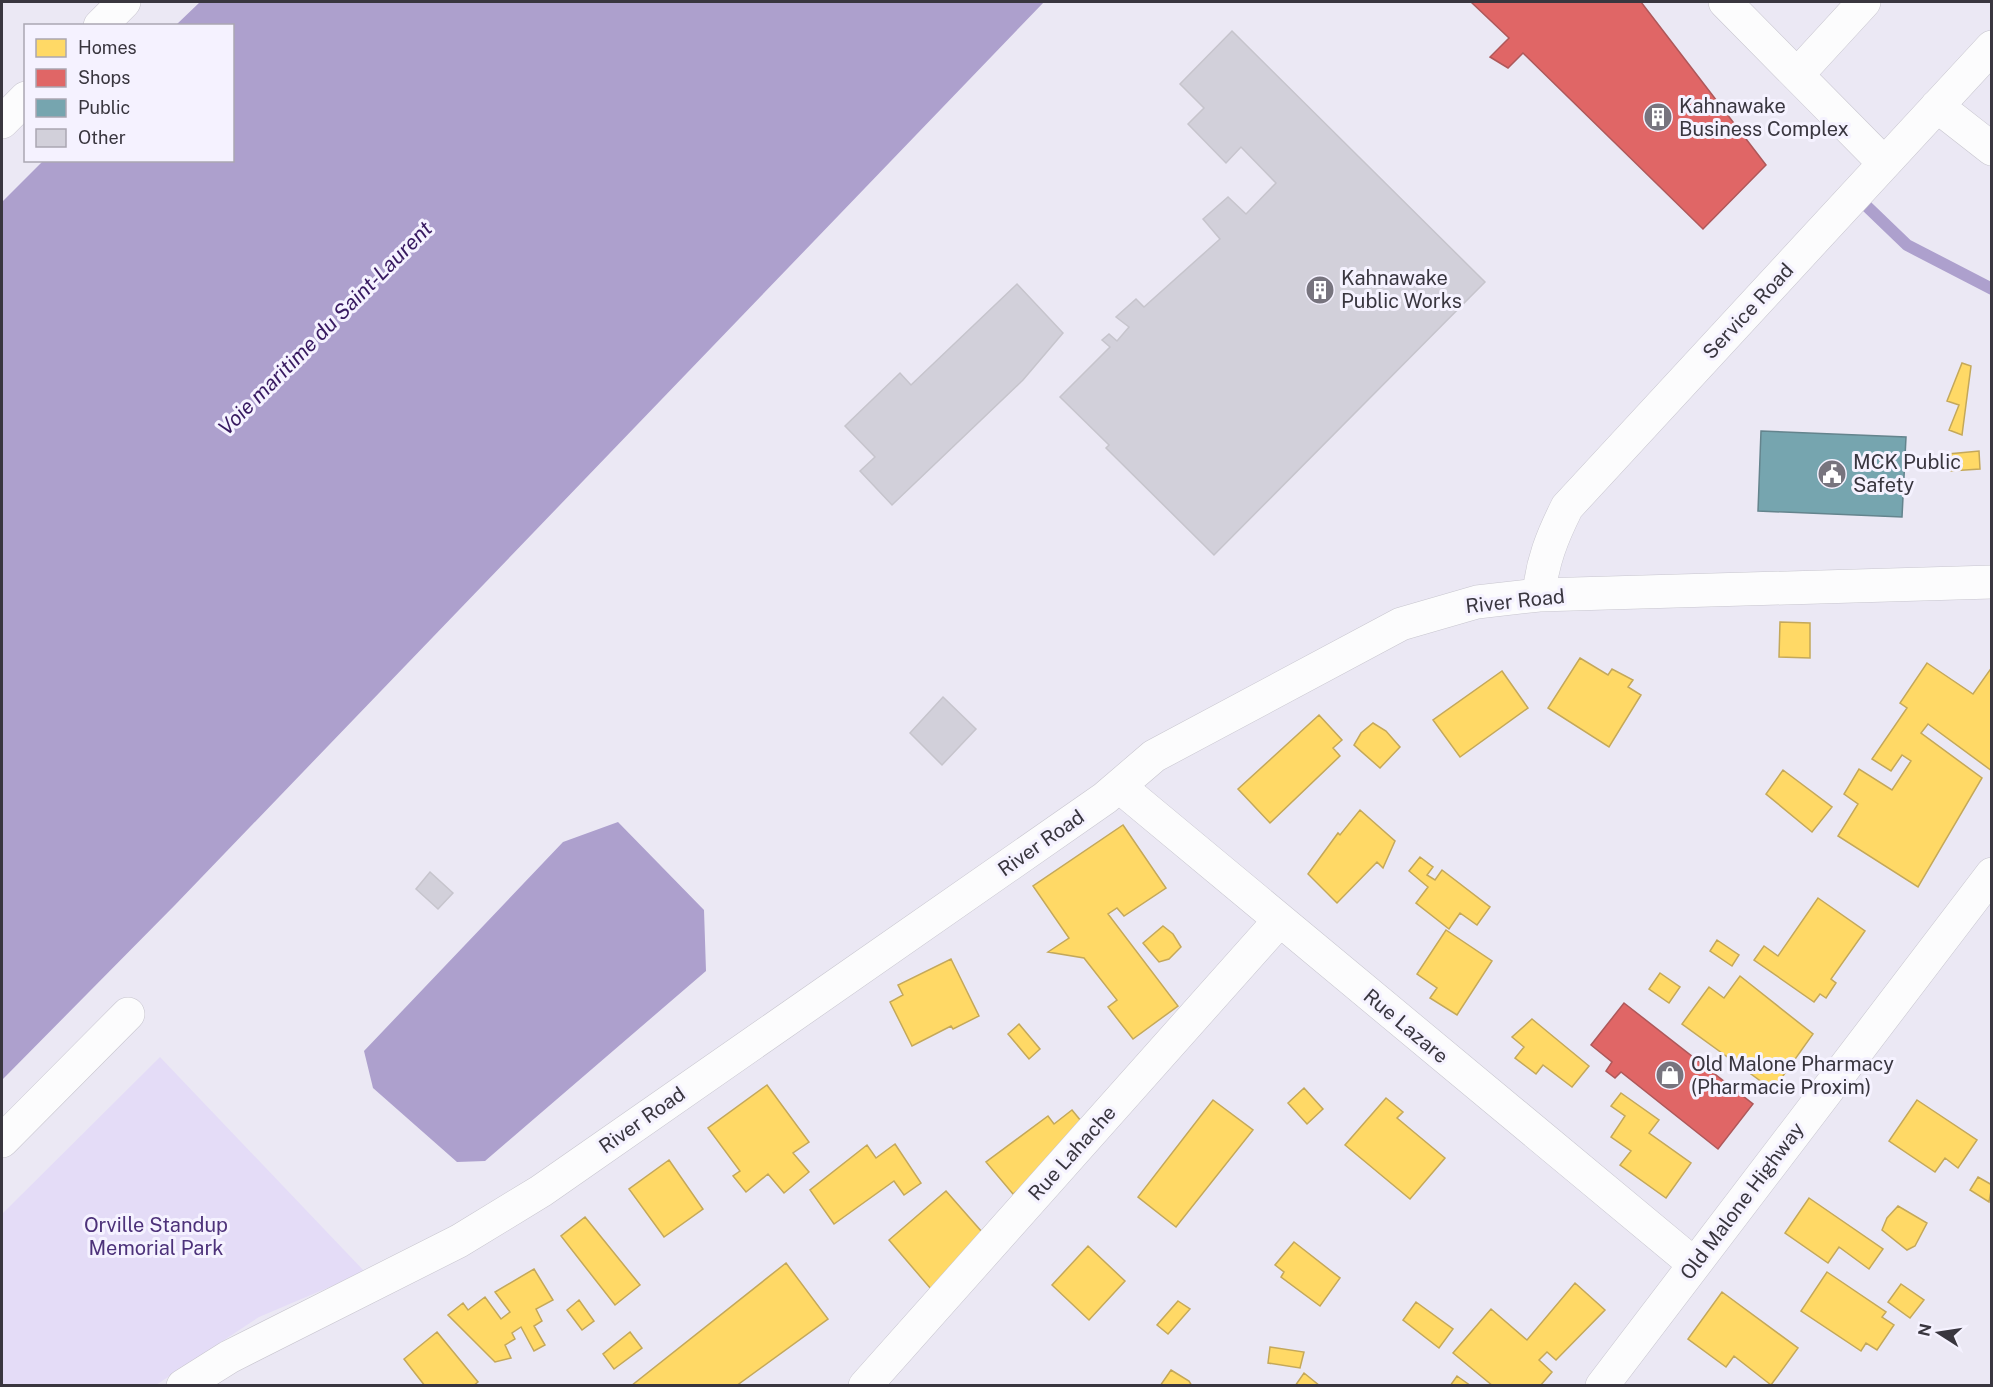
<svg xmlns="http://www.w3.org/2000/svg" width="1993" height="1387" font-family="'Public Sans',sans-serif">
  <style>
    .green { fill: #e4dcf7 }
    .water { fill: #ada0cd }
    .homes { fill: #ffd966; stroke: #c4a85a; stroke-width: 1.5 }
    .shops { fill: #e06666; stroke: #ae585a; stroke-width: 1.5 }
    .public { fill: #76a5af; stroke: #64848d; stroke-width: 1.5 }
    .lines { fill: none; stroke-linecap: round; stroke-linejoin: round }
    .stream { stroke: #ada0cd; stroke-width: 12 }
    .building { fill: #d2d0da; stroke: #c6c4cc; stroke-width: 1.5 }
    .minor-casing { stroke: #c7c5ce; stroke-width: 34 }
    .minor { stroke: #fcfcfd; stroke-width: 33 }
    .labels { text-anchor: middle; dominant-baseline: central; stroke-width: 6; stroke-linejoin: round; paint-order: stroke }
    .poi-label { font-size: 20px; fill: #39363f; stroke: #f5f2ff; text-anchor: start }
    .street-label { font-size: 20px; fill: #39363f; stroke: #f5f2ff }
    .park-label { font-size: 20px; fill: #4d327a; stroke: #f5f2ff }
    .water-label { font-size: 21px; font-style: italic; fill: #371960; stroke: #f5f2ff }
  </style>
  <rect width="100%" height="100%" fill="#ebe8f4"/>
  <path class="green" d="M 160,1057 L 365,1272 L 259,1317 L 156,1385 L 2,1386 L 2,1214 Z"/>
  <path class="water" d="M 200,2 L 1044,2 L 175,905 L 2,1080 L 2,202 L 43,161 L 232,160 L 232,26 L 176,25 Z
    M 618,822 L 704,910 L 706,971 L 485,1161 L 457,1162 L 373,1088 L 364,1051 L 563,842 Z"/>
  <path class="homes" d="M 1962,363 L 1971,366 L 1962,435 L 1949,430 L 1959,405 L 1947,401 Z
    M 1979,451 L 1980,469 L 1950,471 L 1948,454 Z
    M 1780,622 L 1810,623 L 1810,658 L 1779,657 Z
    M 1580,658 L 1608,675 L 1612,669 L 1633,680 L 1628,687 L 1641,695 L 1609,747 L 1548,708 Z
    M 1927,663 L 1973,694 L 1992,667 L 1992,771 L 1928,724 L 1921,733 L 1982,778 L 1918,887 L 1838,836 L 1858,804 L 1844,794 L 1859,769 L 1892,790 L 1911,761 L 1902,755 L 1891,771 L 1872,759 L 1907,708 L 1900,703 Z
    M 1502,671 L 1528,708 L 1460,757 L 1433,720 Z
    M 1319,715 L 1342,740 L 1333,748 L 1340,756 L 1270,823 L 1238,789 Z
    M 1373,723 L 1386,731 L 1400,747 L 1380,768 L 1354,745 L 1361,733 Z
    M 1783,770 L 1832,807 L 1812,832 L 1766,794 Z
    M 1360,810 L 1395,841 L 1383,868 L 1377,862 L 1337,903 L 1308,874 L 1338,833 L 1340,835 Z
    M 1123,825 L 1166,888 L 1124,916 L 1117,908 L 1108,914 L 1178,1006 L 1133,1039 L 1108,1007 L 1117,1000 L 1084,958 L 1048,952 L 1069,938 L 1033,886 Z
    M 1420,857 L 1433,867 L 1427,875 L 1435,880 L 1442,870 L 1490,907 L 1477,925 L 1460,913 L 1449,929 L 1416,903 L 1428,887 L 1409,871 Z
    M 1818,898 L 1865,931 L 1831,979 L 1836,983 L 1826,998 L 1820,994 L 1814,1002 L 1754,960 L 1764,946 L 1778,956 Z
    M 1163,926 L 1173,934 L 1181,947 L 1169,959 L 1159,962 L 1143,943 Z
    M 1446,930 L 1492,961 L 1457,1015 L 1430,998 L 1437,988 L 1417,974 Z
    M 1717,940 L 1739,955 L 1732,966 L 1710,951 Z
    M 951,959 L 979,1016 L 953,1029 L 951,1026 L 912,1046 L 890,1002 L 903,995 L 898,985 Z
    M 1660,973 L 1680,987 L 1669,1003 L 1649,989 Z
    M 1740,976 L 1813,1034 L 1773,1090 L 1682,1024 L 1709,987 L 1724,998 Z
    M 1532,1019 L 1589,1066 L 1572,1087 L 1543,1065 L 1536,1074 L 1515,1058 L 1524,1047 L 1512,1037 Z
    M 1019,1024 L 1040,1049 L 1029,1059 L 1008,1034 Z
    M 767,1085 L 809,1142 L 793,1153 L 809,1172 L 784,1193 L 768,1174 L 746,1192 L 733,1176 L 740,1171 L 708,1128 Z
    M 1304,1088 L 1323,1109 L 1307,1124 L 1288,1103 Z
    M 1621,1093 L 1659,1120 L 1649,1133 L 1691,1163 L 1666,1198 L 1620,1165 L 1631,1151 L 1611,1137 L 1625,1116 L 1611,1106 Z
    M 1386,1098 L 1403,1112 L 1397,1118 L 1445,1158 L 1410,1199 L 1345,1145 Z
    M 1213,1100 L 1253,1130 L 1176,1227 L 1138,1197 Z
    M 1917,1100 L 1977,1140 L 1958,1168 L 1945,1158 L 1935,1172 L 1889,1141 Z
    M 1072,1110 L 1090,1132 L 1013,1194 L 986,1162 L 1048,1116 L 1054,1124 Z
    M 895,1144 L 921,1183 L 904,1195 L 894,1181 L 834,1224 L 810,1190 L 867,1145 L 876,1158 Z
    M 669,1160 L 703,1209 L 664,1237 L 629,1189 Z
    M 1978,1177 L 1992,1185 L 1989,1202 L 1970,1190 Z
    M 946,1191 L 989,1240 L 931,1289 L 889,1240 Z
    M 1809,1198 L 1883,1249 L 1869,1269 L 1839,1247 L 1828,1263 L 1785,1233 Z
    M 1898,1206 L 1927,1223 L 1915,1246 L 1907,1250 L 1882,1230 L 1887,1218 Z
    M 585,1217 L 640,1285 L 615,1305 L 561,1236 Z
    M 1294,1242 L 1340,1278 L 1320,1306 L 1281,1277 L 1284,1272 L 1275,1265 Z
    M 1088,1246 L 1125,1281 L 1089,1320 L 1052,1285 Z
    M 786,1263 L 828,1319 L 736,1386 L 631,1386 Z
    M 534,1269 L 553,1300 L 536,1309 L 542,1321 L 534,1326 L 545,1345 L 534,1351 L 521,1327 L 512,1333 L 515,1339 L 505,1345 L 511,1358 L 495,1362 L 448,1315 L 463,1303 L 468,1310 L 485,1297 L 501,1319 L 510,1312 L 495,1292 Z
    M 1827,1272 L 1886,1312 L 1882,1317 L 1894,1325 L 1877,1350 L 1866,1343 L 1861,1351 L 1801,1311 Z
    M 1575,1283 L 1605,1310 L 1556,1360 L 1547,1352 L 1539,1360 L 1552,1372 L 1540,1386 L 1493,1386 L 1453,1353 L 1491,1309 L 1527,1340 Z
    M 1901,1284 L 1924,1300 L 1910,1318 L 1888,1302 Z
    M 1722,1292 L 1798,1348 L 1771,1385 L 1734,1356 L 1726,1367 L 1688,1339 Z
    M 579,1300 L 594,1321 L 582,1330 L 567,1310 Z
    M 1178,1301 L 1190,1309 L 1168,1334 L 1157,1325 Z
    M 1416,1302 L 1453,1329 L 1439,1348 L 1403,1320 Z
    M 437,1332 L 478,1382 L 473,1386 L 425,1386 L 404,1359 Z
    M 630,1332 L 642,1348 L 614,1369 L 603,1354 Z
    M 1270,1347 L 1304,1352 L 1300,1368 L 1268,1363 Z
    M 1171,1370 L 1189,1381 L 1192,1386 L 1160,1386 Z
    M 1304,1373 L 1320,1386 L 1295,1386 Z
    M 1457,1376 L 1471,1386 L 1450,1386 Z"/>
  <path class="shops" d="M 1471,2 L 1641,2 L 1766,165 L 1703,229 L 1523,53 L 1508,68 L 1490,57 L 1509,38 Z
    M 1624,1003 L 1753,1104 L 1718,1149 L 1621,1072 L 1615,1078 L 1606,1071 L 1612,1062 L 1591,1045 Z"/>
  <path class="public" d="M 1761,431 L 1906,437 L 1902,517 L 1758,511 Z"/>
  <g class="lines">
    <path class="stream" d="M 1855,195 L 1907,245 L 1992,289"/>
  </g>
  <path class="building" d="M 1232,31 L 1485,282 L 1214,555 L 1106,448 L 1109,445 L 1060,397 L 1110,347 L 1102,340 L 1109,334 L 1117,341 L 1129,327 L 1116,317 L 1136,299 L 1144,307 L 1220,239 L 1203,219 L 1228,197 L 1246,214 L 1276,183 L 1241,147 L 1226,163 L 1188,124 L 1204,108 L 1180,84 Z
    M 1017,284 L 1063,333 L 1023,380 L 892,505 L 860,471 L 875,457 L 845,426 L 900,373 L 911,385 Z
    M 943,697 L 976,729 L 942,765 L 910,733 Z
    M 430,872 L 453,893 L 438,909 L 416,889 Z"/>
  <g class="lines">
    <g class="minor-casing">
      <path id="minor" d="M 1725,2 L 1884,163
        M 100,26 L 124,2
        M 1797,75 L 1864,2
        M 1937,106 L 1992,149
        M 2,122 L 26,98
        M 1539,595 C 1542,562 1552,537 1567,507 L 1992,47
        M 1120,787 L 1694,1264
        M 2,1141 L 128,1014
        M 183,1386 L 229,1357 L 459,1241 L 541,1191 L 1105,798 L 1154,756 L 1401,624 L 1477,602 L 1539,595 L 1992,582
        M 865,1386 L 1279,921
        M 1602,1386 L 1992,874"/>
    </g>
    <use href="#minor" class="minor"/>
  </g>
  <defs>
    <g id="building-disc" transform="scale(1.5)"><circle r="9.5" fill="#77747e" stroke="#f5f2ff"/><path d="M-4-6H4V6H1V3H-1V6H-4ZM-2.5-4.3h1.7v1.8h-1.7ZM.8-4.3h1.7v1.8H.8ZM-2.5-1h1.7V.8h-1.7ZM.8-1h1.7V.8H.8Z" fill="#fff"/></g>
    <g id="civic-disc" transform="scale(1.5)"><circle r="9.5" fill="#77747e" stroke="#f5f2ff"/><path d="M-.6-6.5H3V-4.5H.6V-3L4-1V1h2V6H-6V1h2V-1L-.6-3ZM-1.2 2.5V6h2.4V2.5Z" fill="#fff"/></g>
    <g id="shop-disc" transform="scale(1.5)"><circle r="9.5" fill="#77747e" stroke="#f5f2ff"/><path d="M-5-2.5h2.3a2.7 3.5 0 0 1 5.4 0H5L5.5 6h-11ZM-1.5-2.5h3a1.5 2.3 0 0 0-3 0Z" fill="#fff"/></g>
  </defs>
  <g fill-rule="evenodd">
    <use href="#building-disc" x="1658" y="117"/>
    <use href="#building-disc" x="1320" y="290"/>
    <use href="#civic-disc" x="1832" y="474"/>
    <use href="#shop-disc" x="1670" y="1075"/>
  </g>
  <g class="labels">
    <g class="poi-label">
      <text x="1679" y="106">Kahnawake<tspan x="1679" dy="23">Business Complex</tspan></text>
      <text x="1341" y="278">Kahnawake<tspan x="1341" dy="23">Public Works</tspan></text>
      <text x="1853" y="462">MCK Public<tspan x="1853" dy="23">Safety</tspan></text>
      <text x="1691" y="1064">Old Malone Pharmacy<tspan x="1691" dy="23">(Pharmacie Proxim)</tspan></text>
    </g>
    <g class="street-label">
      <text transform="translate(1748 311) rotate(-47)">Service Road</text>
      <text transform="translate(1515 601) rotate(-6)">River Road</text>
      <text transform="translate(1041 843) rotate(-35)">River Road</text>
      <text transform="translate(1406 1026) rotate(40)">Rue Lazare</text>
      <text transform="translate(642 1120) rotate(-35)">River Road</text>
      <text transform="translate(1072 1153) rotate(-48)">Rue Lahache</text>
      <text transform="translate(1742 1201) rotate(-53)">Old Malone Highway</text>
    </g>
    <g class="park-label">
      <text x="156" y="1225">Orville Standup<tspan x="156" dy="23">Memorial Park</tspan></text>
    </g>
    <g class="water-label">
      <text transform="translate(325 328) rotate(-45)">Voie maritime du Saint-Laurent</text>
    </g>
  </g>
  <rect width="1993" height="1387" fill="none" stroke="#39363f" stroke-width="6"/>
  <rect x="24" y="24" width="210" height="138" fill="#f5f2ff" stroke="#aaa7b2" stroke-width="1.5"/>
  <rect x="36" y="39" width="30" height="18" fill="#ffd966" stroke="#aaa7b2" stroke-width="1.5"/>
  <text x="78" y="54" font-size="18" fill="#39363f">Homes</text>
  <rect x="36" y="69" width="30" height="18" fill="#e06666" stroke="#aaa7b2" stroke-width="1.5"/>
  <text x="78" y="84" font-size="18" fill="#39363f">Shops</text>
  <rect x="36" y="99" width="30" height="18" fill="#76a5af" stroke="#aaa7b2" stroke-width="1.5"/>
  <text x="78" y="114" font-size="18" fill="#39363f">Public</text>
  <rect x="36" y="129" width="30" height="18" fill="#d2d0da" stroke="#aaa7b2" stroke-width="1.5"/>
  <text x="78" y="144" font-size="18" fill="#39363f">Other</text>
  <g transform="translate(1939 1333) rotate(282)" stroke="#f5f2ff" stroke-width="4.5" paint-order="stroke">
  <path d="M0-4.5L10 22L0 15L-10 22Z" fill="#39363f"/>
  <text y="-9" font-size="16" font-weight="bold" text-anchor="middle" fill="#39363f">N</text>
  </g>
</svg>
